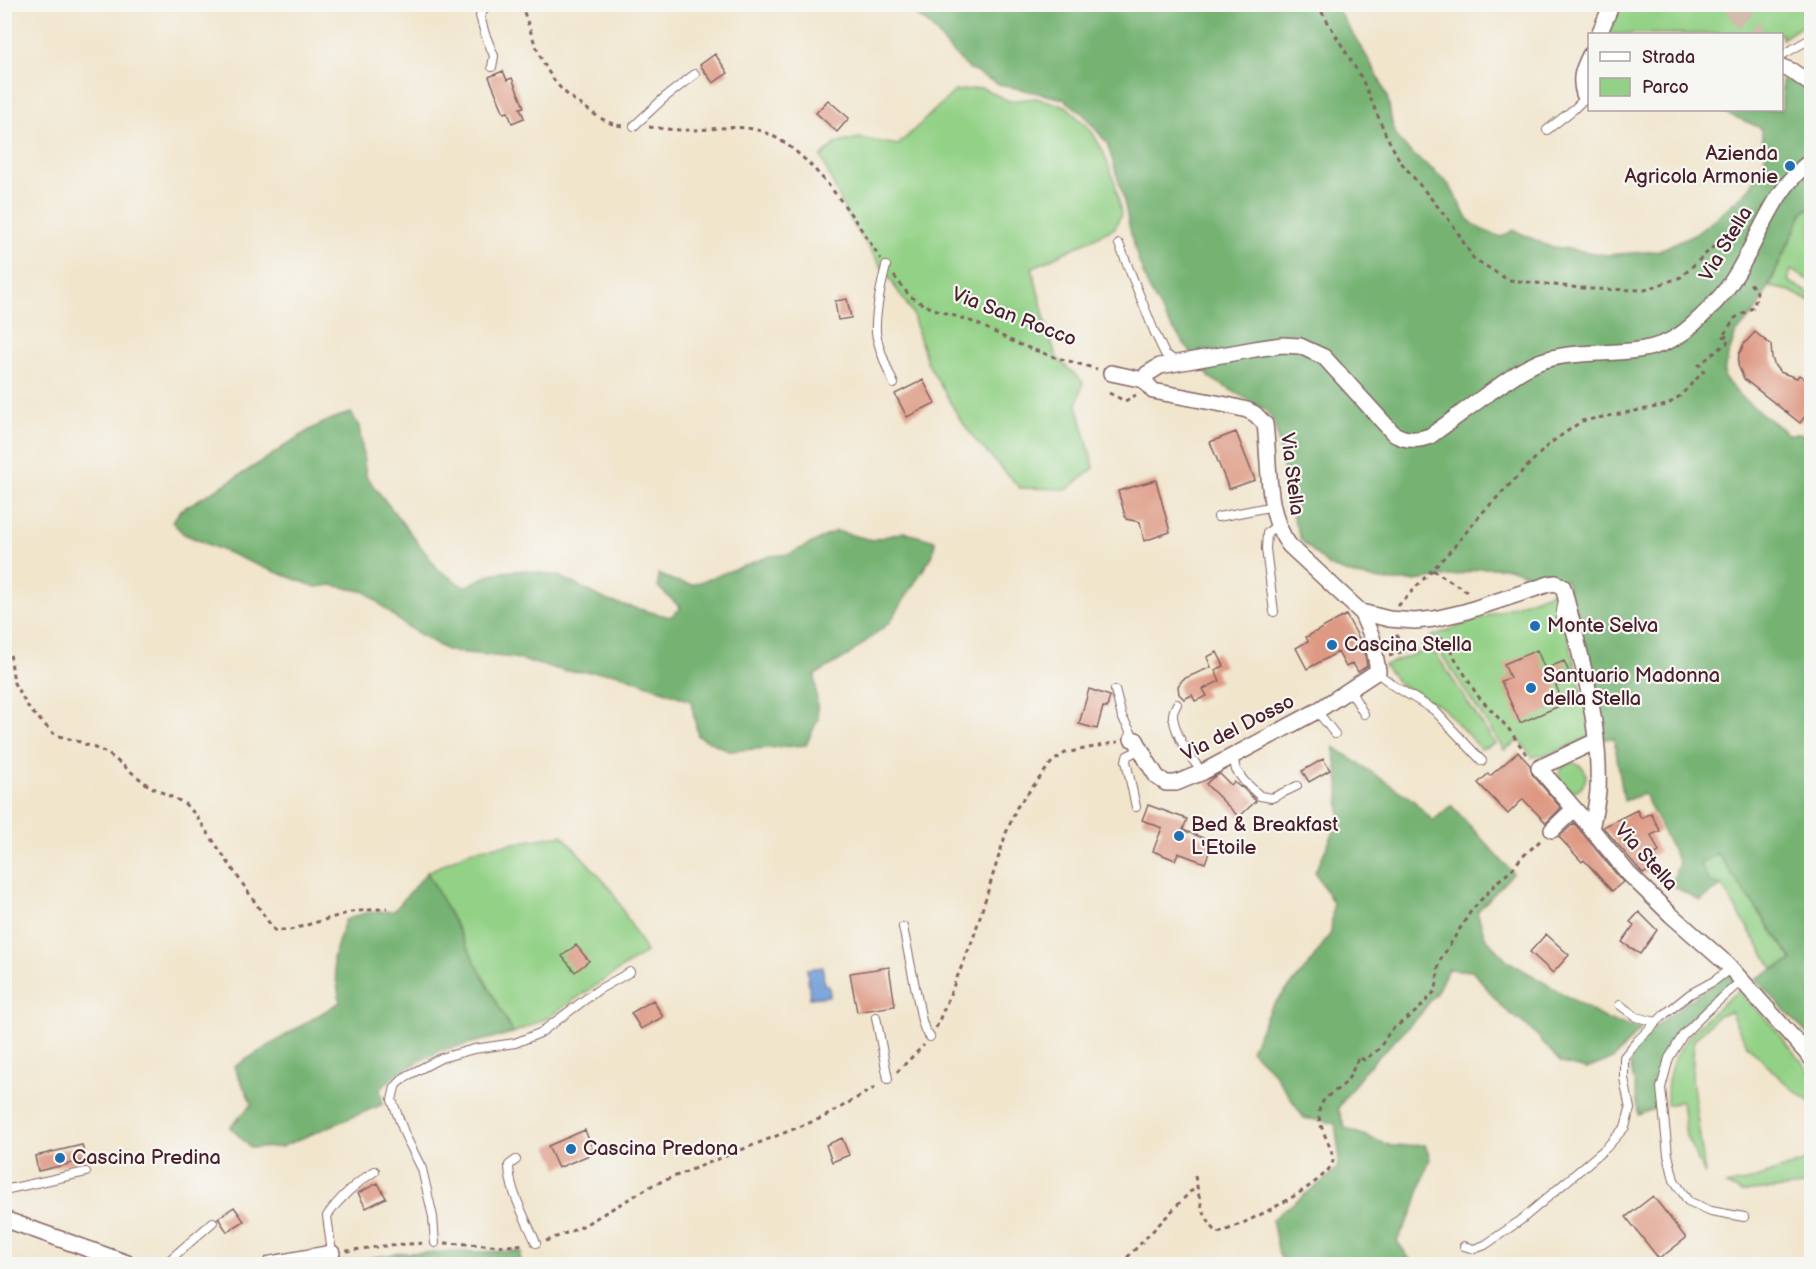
<svg xmlns="http://www.w3.org/2000/svg" width="1816" height="1269" font-family="'Balsamiq Sans',sans-serif">
  <style>
    .green { fill: #93d186; stroke: #6e7858; stroke-width: 1.5 }
    .forest { fill: #76b373; stroke: #60694f; stroke-width: 1.5 }
    .water { fill: #709ed9; stroke: #5d5e82; stroke-width: 1.5 }
    .building { fill: #de9983 }
    .lines { fill: none; stroke-linecap: round; stroke-linejoin: round }
    .primary-tunnel { stroke: #d0bdac; stroke-width: 22; stroke-dasharray: 22 11; stroke-linecap: butt }
    .lane-casing { stroke: #846463; stroke-width: 10 }
    .street-casing { stroke: #846463; stroke-width: 18 }
    .path { stroke: #846463; stroke-width: 3; stroke-dasharray: 4.5 4.5; stroke-linecap: butt }
    .lane { stroke: #fff; stroke-width: 8 }
    .street { stroke: #fff; stroke-width: 15 }
    .poi-dot { fill: #1f6fb2; stroke: #f6f6f2; stroke-width: 2 }
    .labels { text-anchor: middle; dominant-baseline: central; stroke-width: 4.5; stroke-linejoin: round; paint-order: stroke }
    .poi-label { font-size: 20px; fill: #4a1f2b; stroke: #f6f6f2; text-anchor: start }
    .street-label { font-size: 20px; fill: #4a1f2b; stroke: #f6f6f2 }
  </style>
  <rect width="100%" height="100%" fill="#f6f6f2"/>
  <filter id="ink" filterUnits="userSpaceOnUse"><feTurbulence type="fractalNoise" baseFrequency=".0167" numOctaves="2"/><feDisplacementMap in="SourceGraphic" scale="12" xChannelSelector="R" yChannelSelector="G"/><feConvolveMatrix kernelMatrix="1 2 1 2 8 2 1 2 1" color-interpolation-filters="sRGB"/></filter>
  <filter id="wash" filterUnits="userSpaceOnUse"><feTurbulence type="fractalNoise" baseFrequency=".008" numOctaves="4" result="noise"/><feDisplacementMap in="SourceGraphic" scale="24" xChannelSelector="R" yChannelSelector="G"/><feGaussianBlur stdDeviation="1.35" result="paint"/><feColorMatrix in="noise" values="0 0 0 0 0 0 0 0 0 0 0 0 0 0 0 0 0 1.4 0 .05"/><feComposite in="paint" operator="in"/></filter>
  <g filter="url(#wash)">
    <rect width="100%" height="100%" fill="#f1e5cc"/>
    <path class="green" d="M 1615,5 L 1811,5 L 1811,20 L 1782,39 L 1782,34 L 1601,34 Z
      M 982,88 L 1009,101 L 1036,98 L 1066,106 L 1092,132 L 1103,151 L 1115,183 L 1121,214 L 1115,228 L 1032,268 L 1048,331 L 1057,358 L 1083,382 L 1077,405 L 1094,468 L 1068,489 L 1020,488 L 977,442 L 960,419 L 927,362 L 912,312 L 848,217 L 821,157 L 835,144 L 859,138 L 898,145 L 955,91 Z
      M 1811,207 L 1811,281 L 1791,270 L 1788,281 L 1811,294 L 1811,302 L 1790,291 L 1769,287 L 1803,212 Z
      M 1557,590 L 1592,736 L 1551,754 L 1532,757 L 1520,740 L 1504,750 L 1430,637 Z
      M 1432,648 L 1495,744 L 1481,749 L 1443,708 L 1398,683 L 1384,665 Z
      M 1569,763 C 1587,762 1592,780 1577,790 L 1572,791 L 1563,786 L 1565,784 L 1564,783 L 1561,784 C 1556,775 1560,767 1569,763 Z
      M 562,835 L 611,889 L 646,952 L 547,1018 L 513,1033 L 427,872 L 473,850 Z
      M 1717,852 L 1793,961 L 1773,969 L 1722,886 L 1709,881 L 1700,864 Z
      M 1738,991 L 1771,1024 L 1811,1073 L 1811,1103 L 1784,1082 L 1747,1045 L 1730,1012 L 1719,1015 L 1694,1040 L 1692,1078 L 1705,1175 L 1686,1136 L 1682,1101 L 1667,1105 C 1667,1098 1667,1089 1668,1082 C 1673,1042 1709,1015 1738,991 Z
      M 1811,1159 L 1811,1184 L 1804,1186 L 1742,1192 L 1726,1185 L 1745,1182 Z"/>
    <path class="forest" d="M 903,5 L 1335,5 C 1351,33 1376,67 1387,97 C 1391,109 1390,123 1395,133 C 1407,156 1432,165 1448,184 C 1458,197 1462,216 1476,226 C 1483,231 1493,234 1501,237 L 1514,230 L 1548,246 L 1607,255 L 1658,251 L 1700,231 L 1747,191 L 1766,163 L 1761,128 L 1719,110 L 1782,110 L 1782,72 L 1811,91 L 1811,207 L 1803,212 L 1758,308 L 1735,335 L 1725,366 L 1724,378 L 1742,398 L 1788,434 L 1803,434 L 1811,426 L 1811,1038 L 1755,979 L 1793,960 L 1717,853 L 1700,864 L 1709,881 L 1721,886 L 1700,901 L 1671,885 L 1679,863 L 1644,794 L 1624,801 L 1614,738 L 1599,739 L 1588,672 L 1566,580 L 1537,578 L 1509,568 L 1481,568 L 1457,575 L 1415,581 L 1387,581 L 1357,576 L 1329,566 L 1301,540 L 1292,514 L 1275,424 L 1267,411 L 1210,378 L 1168,322 L 1149,289 L 1139,262 L 1131,234 L 1122,192 L 1107,143 L 1083,114 L 1064,99 L 998,84 L 969,69 L 949,49 L 930,25 Z
      M 351,413 L 359,426 L 366,476 L 438,569 L 464,587 L 494,573 L 523,570 L 559,576 L 608,601 L 670,617 L 681,608 L 658,587 L 658,574 L 675,581 L 692,585 L 770,556 L 790,554 L 836,531 L 872,540 L 904,532 L 935,541 L 933,554 L 890,622 L 849,655 L 815,675 L 818,719 L 806,745 L 729,751 L 698,736 L 691,701 L 616,673 L 564,671 L 514,658 L 448,651 L 403,624 L 366,592 L 332,585 L 316,587 L 257,565 L 184,534 L 172,522 L 181,510 C 208,494 235,479 261,462 C 290,443 317,421 351,413 Z
      M 1334,747 L 1413,800 L 1433,821 L 1451,805 L 1513,873 L 1477,912 L 1485,937 L 1508,961 L 1607,1020 L 1641,1029 L 1614,1058 L 1587,1069 L 1561,1063 L 1532,1030 L 1503,1008 L 1473,971 L 1448,969 L 1436,993 L 1419,1016 L 1364,1071 L 1338,1108 L 1345,1128 L 1391,1146 L 1425,1145 L 1430,1158 L 1413,1211 L 1397,1241 L 1413,1264 L 1285,1264 L 1279,1255 L 1272,1219 L 1328,1177 L 1338,1167 L 1339,1153 L 1335,1123 L 1304,1118 L 1274,1073 L 1251,1050 L 1270,1009 L 1308,966 L 1331,933 L 1333,903 L 1315,872 L 1340,819 L 1339,783 Z
      M 427,872 L 513,1033 L 439,1051 L 396,1074 L 380,1089 L 383,1104 L 281,1147 L 251,1148 L 230,1127 L 252,1104 L 234,1067 L 340,1002 L 333,959 L 345,920 L 365,913 L 394,911 Z
      M 1729,973 L 1736,982 C 1722,993 1709,1005 1697,1017 C 1665,1047 1654,1062 1660,1107 L 1638,1115 C 1637,1105 1637,1096 1635,1087 C 1633,1077 1630,1069 1631,1059 C 1635,1033 1706,990 1729,973 Z
      M 521,1251 L 519,1264 L 327,1264 L 402,1253 Z"/>
    <path class="water" d="M 823,967 L 824,985 L 829,985 L 830,996 L 810,998 L 807,969 Z"/>
    <g id="blocks">
      <path class="building" d="M 715,54 L 728,73 L 713,83 L 700,65 Z
        M 503,71 L 507,80 L 512,78 L 524,107 L 520,108 L 524,118 L 512,123 L 508,112 L 504,113 L 489,77 Z
        M 828,100 L 849,118 L 837,132 L 816,113 Z
        M 847,299 L 851,318 L 838,320 L 835,301 Z
        M 1755,332 L 1771,345 L 1772,358 L 1775,366 L 1780,372 L 1797,378 L 1799,375 L 1812,384 L 1812,408 L 1800,423 L 1744,379 L 1738,365 L 1739,354 L 1744,344 Z
        M 923,380 L 935,403 L 907,417 L 895,394 Z
        M 1236,432 L 1255,480 L 1229,489 L 1210,442 Z
        M 1156,480 L 1170,532 L 1144,541 L 1140,522 L 1126,519 L 1118,491 Z
        M 1346,615 L 1364,647 L 1367,666 L 1358,672 L 1353,663 L 1346,667 L 1338,652 L 1307,669 L 1296,648 L 1308,641 L 1306,637 Z
        M 1537,650 L 1545,669 L 1564,661 L 1572,679 L 1556,686 L 1564,704 L 1520,723 L 1501,681 L 1510,678 L 1504,664 Z
        M 1217,652 L 1224,666 L 1215,670 L 1220,681 L 1203,689 L 1207,696 L 1195,701 L 1192,695 L 1184,699 L 1179,694 L 1178,686 L 1183,679 L 1211,667 L 1207,657 Z
        M 1089,689 L 1110,696 L 1107,708 L 1103,707 L 1097,729 L 1079,724 Z
        M 1518,752 L 1530,765 L 1532,774 L 1561,808 L 1546,823 L 1523,799 L 1508,814 L 1478,783 L 1488,774 L 1490,776 Z
        M 1323,759 L 1330,770 L 1309,782 L 1302,771 Z
        M 1220,774 L 1231,785 L 1234,782 L 1240,787 L 1241,786 L 1256,801 L 1239,817 L 1206,784 L 1212,778 Z
        M 1148,805 L 1187,819 L 1183,830 L 1213,842 L 1205,863 L 1178,853 L 1175,860 L 1153,851 L 1162,828 L 1142,820 Z
        M 1637,810 L 1641,818 L 1651,813 L 1660,831 L 1651,835 L 1659,852 L 1646,859 L 1651,869 L 1643,874 L 1603,827 Z
        M 1574,823 L 1623,882 L 1612,891 L 1584,860 L 1582,862 L 1559,837 Z
        M 1639,912 L 1657,930 L 1640,954 L 1622,942 L 1634,925 L 1630,922 Z
        M 1546,934 L 1569,955 L 1553,973 L 1530,952 Z
        M 576,945 L 589,961 L 575,972 L 562,956 Z
        M 889,967 L 895,1006 L 857,1012 L 850,973 Z
        M 653,1000 L 663,1017 L 641,1029 L 631,1013 Z
        M 585,1130 L 594,1153 L 558,1168 L 548,1146 Z
        M 842,1138 L 849,1155 L 832,1162 L 826,1145 Z
        M 82,1145 L 86,1160 L 38,1171 L 35,1156 Z
        M 378,1183 L 386,1198 L 366,1208 L 358,1193 Z
        M 1653,1196 L 1686,1238 L 1659,1259 L 1626,1217 Z
        M 234,1207 L 244,1221 L 227,1232 L 218,1218 Z"/>
    </g>
  </g>
  <g filter="url(#ink)">
    <use href="#blocks" fill-opacity="0" stroke="#846463" stroke-width="1.5"/>
    <g class="lines">
      <path class="primary-tunnel" d="M 1731,4 L 1757,34"/>
      <g class="lane-casing">
        <path id="lane" d="M 487,4 L 480,16 L 485,34 L 494,56 L 492,67
          M 1782,55 L 1812,38
          M 634,126 L 664,98 L 695,74
          M 1547,130 L 1574,109 L 1587,96
          M 1119,244 L 1154,331 L 1165,354 L 1176,361
          M 886,266 C 882,282 875,314 876,331 C 876,341 889,374 894,384
          M 1218,517 L 1274,506
          M 1274,612 L 1266,549 L 1267,533 L 1277,525
          M 1560,617 L 1563,600
          M 1377,673 L 1396,687 L 1434,710 L 1482,761
          M 1115,690 L 1122,717 L 1135,739
          M 1350,690 L 1364,714
          M 1177,704 C 1175,708 1172,713 1173,717 C 1176,736 1190,759 1203,772
          M 1317,711 L 1335,734
          M 1233,756 L 1236,770 L 1244,781 L 1260,796 L 1272,798 L 1297,786
          M 1136,807 L 1126,761 L 1127,756 L 1141,749
          M 903,927 L 922,1021 L 925,1030 L 930,1037
          M 1742,980 L 1706,1012 L 1683,1035 L 1669,1058 L 1661,1088 L 1668,1155 L 1674,1180 L 1688,1201 L 1711,1211 L 1744,1217
          M 1620,1005 L 1636,1017 L 1656,1022
          M 876,1017 L 888,1079
          M 516,1160 L 509,1165 C 509,1191 526,1219 536,1243
          M 4,1190 L 86,1172
          M 435,1243 L 433,1217 L 422,1169 L 405,1135 L 392,1100 L 395,1087 L 405,1077 L 441,1058 L 474,1049 L 515,1043 L 540,1033 L 598,990 L 630,972
          M 1464,1246 L 1474,1249 L 1485,1245 L 1521,1220 L 1606,1148 L 1625,1127 L 1630,1109 L 1624,1078 L 1624,1057 L 1638,1040 L 1665,1014 L 1690,994 L 1714,981 L 1731,968
          M 332,1253 L 327,1216 C 340,1197 356,1183 375,1171
          M 165,1264 L 213,1222"/>
      </g>
      <g class="street-casing">
        <path id="street" d="M 1599,34 L 1612,4
          M 1590,55 C 1583,69 1579,78 1584,94 L 1590,97
          M 1782,67 L 1792,71 L 1812,85
          M 1111,373 L 1144,380
          M 1144,380 L 1147,374 L 1160,366 L 1255,349 L 1282,345 L 1300,346 L 1324,357 L 1394,434 C 1406,441 1417,441 1430,436 C 1450,422 1469,407 1489,393 C 1508,380 1526,365 1548,359 C 1590,347 1639,361 1678,336 C 1694,326 1722,297 1732,281 C 1759,241 1772,189 1812,160
          M 1144,380 L 1153,391 L 1227,405 L 1247,410 L 1255,414 L 1265,424 C 1270,462 1265,516 1290,546 L 1361,612 L 1389,619 L 1415,621 L 1434,619 L 1464,612 L 1549,584 L 1556,583 L 1563,587 C 1580,654 1601,722 1598,791 C 1597,803 1594,816 1591,828
          M 1132,739 L 1136,740 L 1147,761 L 1157,777 L 1166,783 L 1176,783 L 1203,772 L 1317,711 L 1378,671 L 1372,637 L 1361,612
          M 1596,741 L 1539,768 L 1591,828 L 1628,873 L 1671,915 L 1728,965 L 1812,1059
          M 1552,830 L 1574,809
          M 4,1219 L 130,1264
          M 271,1264 L 332,1253"/>
      </g>
      <path class="path" d="M 521,4 C 531,31 539,63 558,85 C 566,95 577,102 587,109 C 598,117 611,126 625,126
        M 1317,4 L 1362,79 L 1386,135 L 1400,161 L 1453,225 L 1473,258 L 1508,280 L 1591,289 L 1645,290 L 1681,277 L 1714,246 L 1749,216
        M 649,127 C 660,128 671,130 681,130 C 703,131 725,126 746,128 C 802,133 852,216 881,259
        M 894,276 L 908,294 L 915,300 L 931,308 L 976,323 L 1018,344 L 1051,356 L 1097,369
        M 1109,393 L 1125,401 L 1136,395
        M 1433,570 L 1471,594
        M 1398,606 L 1452,549 L 1483,512 L 1549,444 L 1582,421 L 1667,405 L 1680,396 L 1704,371 L 1699,365 L 1727,343 L 1728,336 L 1722,337 L 1735,318 L 1754,307 L 1757,292 L 1749,282
        M 1396,635 L 1404,651 L 1443,638 L 1477,695 L 1508,728 L 1529,758
        M 4,638 L 10,653 L 14,683 L 30,710 L 55,735 L 80,742 L 107,753 L 149,786 L 184,803 L 195,814 L 274,930 L 290,930 L 351,912 L 387,908
        M 1389,656 L 1404,651
        M 936,1028 L 973,939 L 1006,833 L 1017,807 L 1052,762 L 1065,753 L 1118,742
        M 897,1072 L 924,1045
        M 1195,1176 C 1199,1196 1202,1219 1218,1233 C 1239,1227 1332,1182 1333,1160 C 1333,1145 1314,1123 1320,1107 C 1325,1095 1334,1093 1343,1085 C 1349,1081 1355,1064 1359,1057 L 1364,1060 L 1379,1049 L 1390,1031 L 1418,1010 L 1436,990 L 1439,962 L 1471,911 L 1498,881 L 1511,871 L 1520,859 L 1542,839
        M 546,1241 L 579,1228 L 653,1185 L 824,1117 L 879,1085
        M 445,1243 L 509,1246 L 525,1244
        M 346,1251 L 391,1245 L 426,1243
        M 1121,1264 L 1191,1191 L 1198,1190"/>
      <use href="#lane" class="lane"/>
      <use href="#street" class="street"/>
    </g>
  </g>
  <g class="poi-dot">
    <circle cx="1790" cy="166" r="6"/>
    <circle cx="1535" cy="626" r="6"/>
    <circle cx="1332" cy="645" r="6"/>
    <circle cx="1531" cy="688" r="6"/>
    <circle cx="1179" cy="836" r="6"/>
    <circle cx="571" cy="1149" r="6"/>
    <circle cx="60" cy="1158" r="6"/>
  </g>
  <g class="labels">
    <g class="poi-label">
      <text x="1778" y="154" text-anchor="end">Azienda<tspan x="1778" dy="23">Agricola Armonie</tspan></text>
      <text x="1547" y="626">Monte Selva</text>
      <text x="1344" y="645">Cascina Stella</text>
      <text x="1543" y="676">Santuario Madonna<tspan x="1543" dy="23">della Stella</tspan></text>
      <text x="1191" y="825">Bed &amp; Breakfast<tspan x="1191" dy="23">L'Etoile</tspan></text>
      <text x="583" y="1149">Cascina Predona</text>
      <text x="72" y="1158">Cascina Predina</text>
    </g>
    <g class="street-label">
      <text transform="translate(1726 244) rotate(-59)">Via Stella</text>
      <text transform="translate(1014 317) rotate(21)">Via San Rocco</text>
      <text transform="translate(1292 474) rotate(83)">Via Stella</text>
      <text transform="translate(1238 728) rotate(-27)">Via del Dosso</text>
      <text transform="translate(1646 857) rotate(48)">Via Stella</text>
    </g>
  </g>
  <rect width="1816" height="1269" fill="none" stroke="#f6f6f2" stroke-width="24"/>
  <rect x="1588" y="33" width="195" height="78" fill="#f6f6f2" stroke="#b1a0a2" stroke-width="1.5"/>
  <rect x="1600" y="52" width="30" height="9" fill="#ffffff" stroke="#b1a0a2" stroke-width="1.5"/>
  <text x="1642" y="63" font-size="18" fill="#4a1f2b">Strada</text>
  <rect x="1600" y="78" width="30" height="18" fill="#93d186" stroke="#b1a0a2" stroke-width="1.5"/>
  <text x="1642" y="93" font-size="18" fill="#4a1f2b">Parco</text>
</svg>
